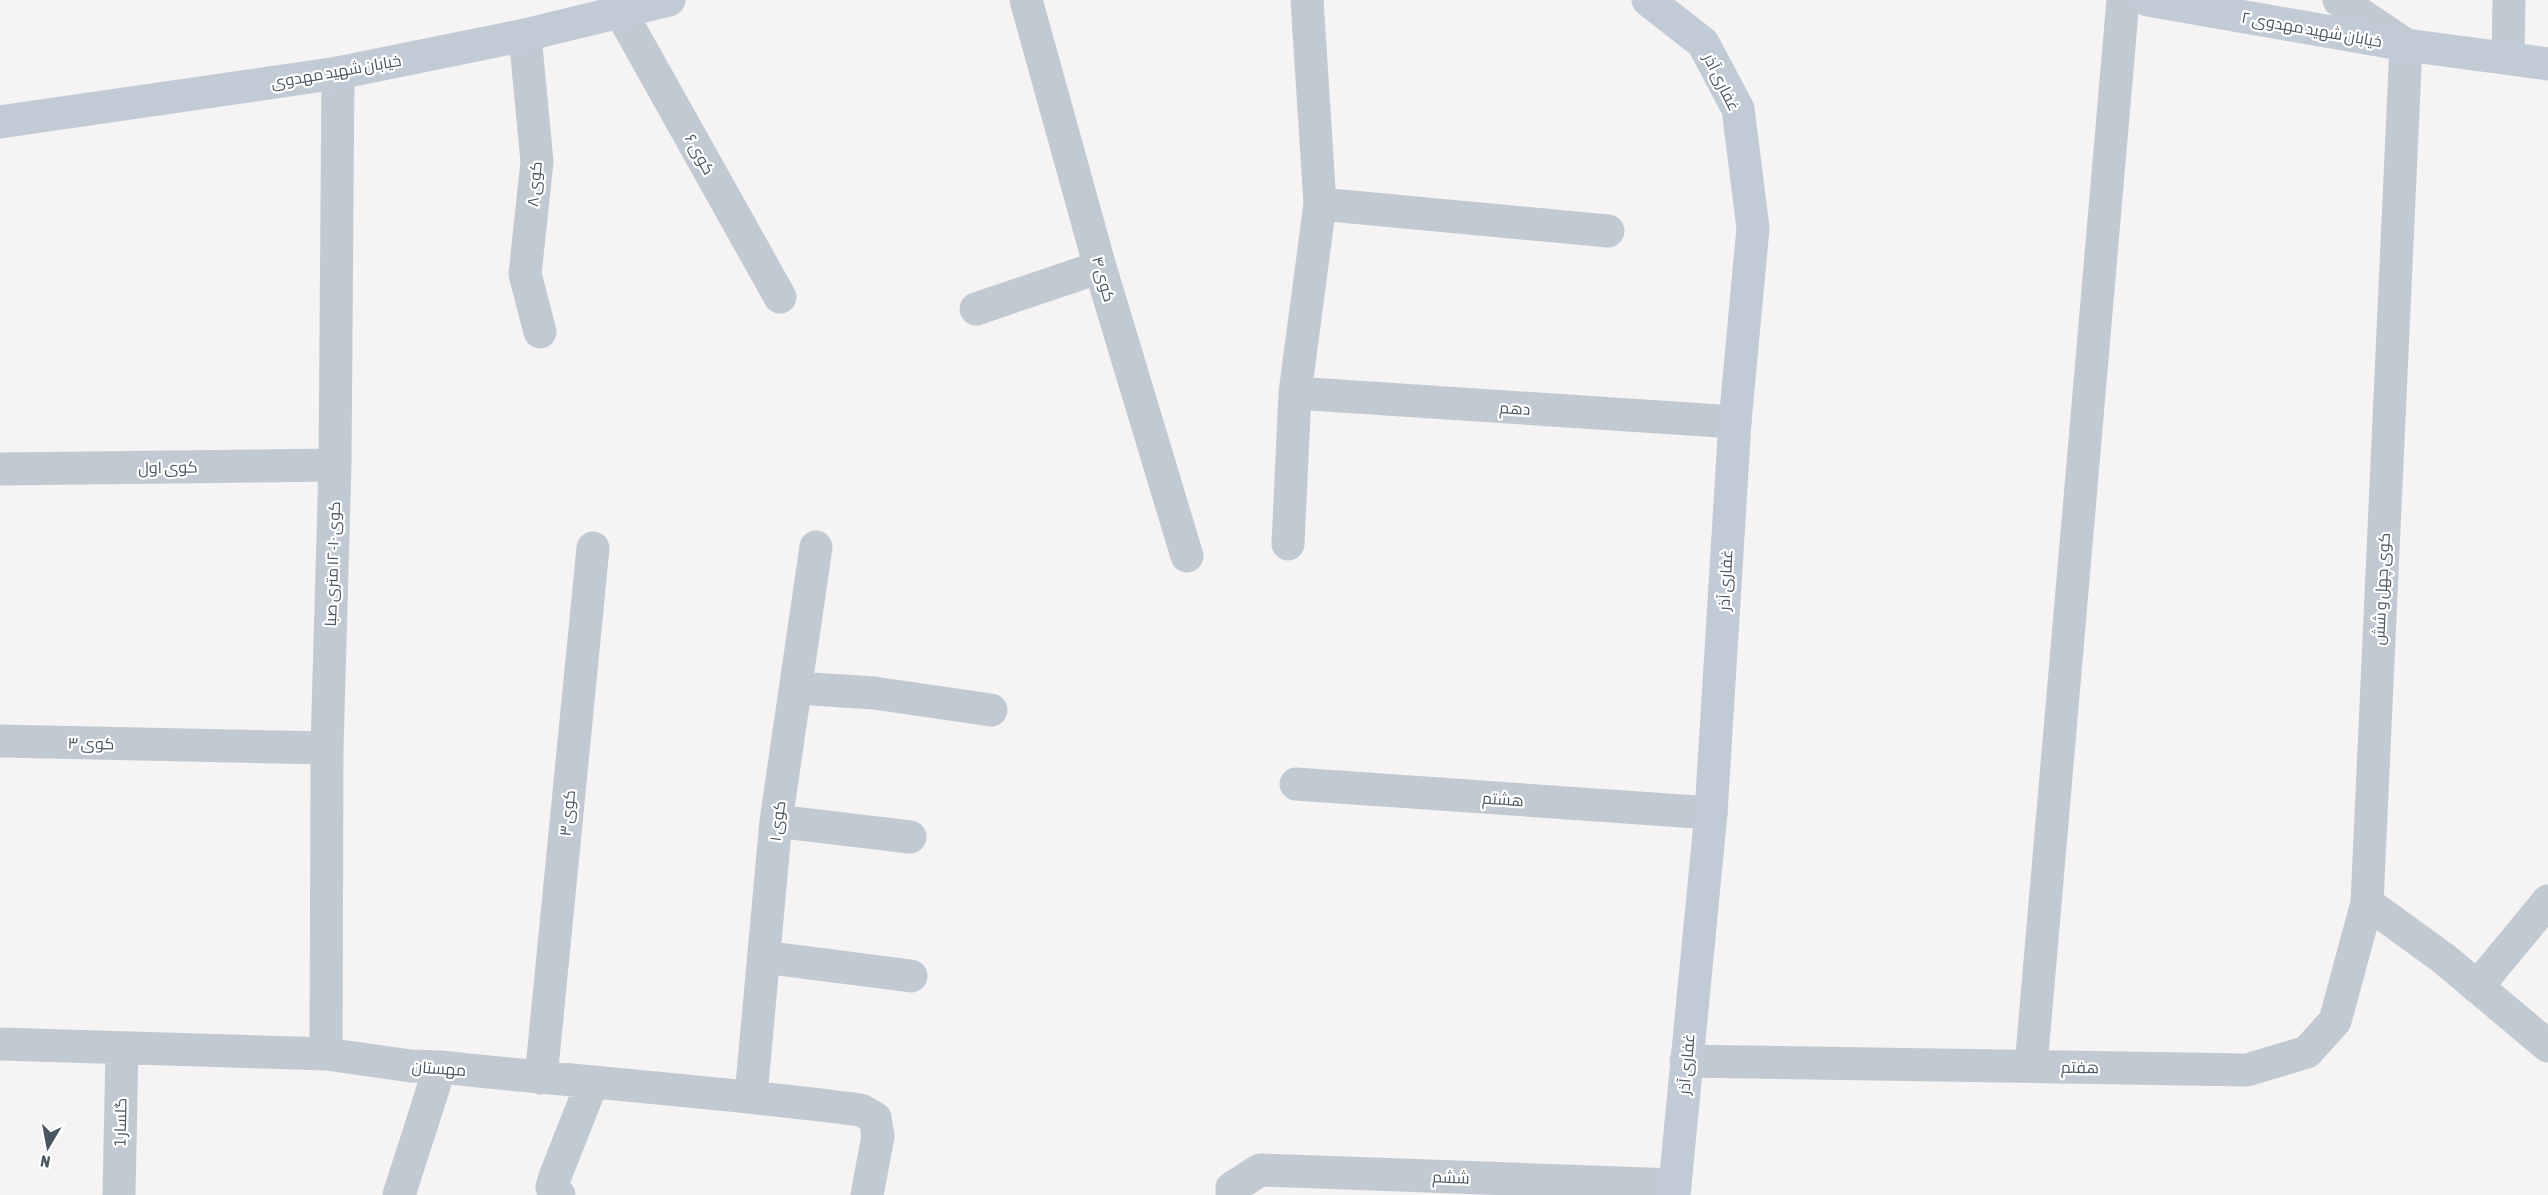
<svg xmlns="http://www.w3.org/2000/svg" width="2548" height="1195" font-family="'Asap Condensed',Cairo,sans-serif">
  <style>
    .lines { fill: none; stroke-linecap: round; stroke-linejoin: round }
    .street { stroke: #c1cad2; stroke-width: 33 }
    .secondary { stroke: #c1cbd6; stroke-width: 33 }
    .labels { text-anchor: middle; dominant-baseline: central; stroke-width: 4.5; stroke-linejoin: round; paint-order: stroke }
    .street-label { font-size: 16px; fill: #4a5661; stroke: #fff }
  </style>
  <rect width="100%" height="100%" fill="#f5f3f3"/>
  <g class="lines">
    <path class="street" d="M 1026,0 L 1100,267 L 1187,556
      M 2339,0 L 2406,45 L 2367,903 L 2443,958 L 2548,1046
      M 620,11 L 780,297
      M 525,35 L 537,162 L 525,274 L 540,332
      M 2508,58 L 2509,0
      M 1320,204 L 1608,231
      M 976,309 L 1100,267
      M 1295,393 L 1735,422
      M 0,469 L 335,465
      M 1288,544 L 1295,393 L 1320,204 L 1307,0
      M 796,688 L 874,693 L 991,710
      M 0,741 L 327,748
      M 1296,784 L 1711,813
      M 776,821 L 910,837
      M 764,957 L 911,976
      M 2477,987 L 2548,901
      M 0,1044 L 326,1054 L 411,1066 L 440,1067 C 580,1082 721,1092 861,1110 L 875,1118 L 878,1136 L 867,1195
      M 326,1054 L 327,748 L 335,465 L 338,73
      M 1686,1061 L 2247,1070 L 2307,1052 L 2335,1021 L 2367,903
      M 2031,1066 L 2123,0
      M 541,1078 L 593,548
      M 751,1096 L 776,821 L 816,547
      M 119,1195 L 122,1048
      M 399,1195 L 440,1067
      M 559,1195 L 552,1187 L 556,1174 L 592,1083
      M 1232,1195 L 1232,1188 L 1260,1170 L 1675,1185"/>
    <path class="secondary" d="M 1648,0 L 1703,43 L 1738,109 L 1753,228 L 1735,422 L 1711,813 L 1674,1195
      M 2148,0 L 2406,45 L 2548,64
      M 0,122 L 338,73 L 525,35 L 669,0"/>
  </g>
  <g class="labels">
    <g class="street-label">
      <text transform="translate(2312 29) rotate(10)">خیابان شهید مهدوی ۲</text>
      <text transform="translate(336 71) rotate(-10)">خیابان شهید مهدوی</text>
      <text transform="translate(1722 82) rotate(64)">غفاری آذر</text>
      <text transform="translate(700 154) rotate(61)">کوی ۶</text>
      <text transform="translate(534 184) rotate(-85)">کوی ۸</text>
      <text transform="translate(1104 279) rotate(74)">کوی ۴</text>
      <text transform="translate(1515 408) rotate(4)">دهم</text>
      <text transform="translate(168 467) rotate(-1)">کوی اول</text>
      <text transform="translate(332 564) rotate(-88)">کوی ۱۰- ۱۲ متری صبا</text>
      <text transform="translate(1725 580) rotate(-87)">غفاری آذر</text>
      <text transform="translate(2381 589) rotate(-87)">کوی چهل و شش</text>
      <text transform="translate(91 743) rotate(1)">کوی ۳</text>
      <text transform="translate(1503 799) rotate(4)">هشتم</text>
      <text transform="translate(567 813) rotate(-84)">کوی ۳</text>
      <text transform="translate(777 821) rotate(-83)">کوی ۱</text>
      <text transform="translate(1686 1064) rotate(-85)">غفاری آذر</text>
      <text transform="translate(2080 1067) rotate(1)">هفتم</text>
      <text transform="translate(439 1068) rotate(4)">مهستان</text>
      <text transform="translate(120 1122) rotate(-89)">گلسار 1</text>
      <text transform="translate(1451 1177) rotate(2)">ششم</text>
    </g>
  </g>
  <g transform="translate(48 1147) rotate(190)" stroke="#ffffff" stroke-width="4.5" paint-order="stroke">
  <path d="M0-4.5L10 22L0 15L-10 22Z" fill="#4a5661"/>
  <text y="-9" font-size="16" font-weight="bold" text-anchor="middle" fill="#4a5661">N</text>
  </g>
</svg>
